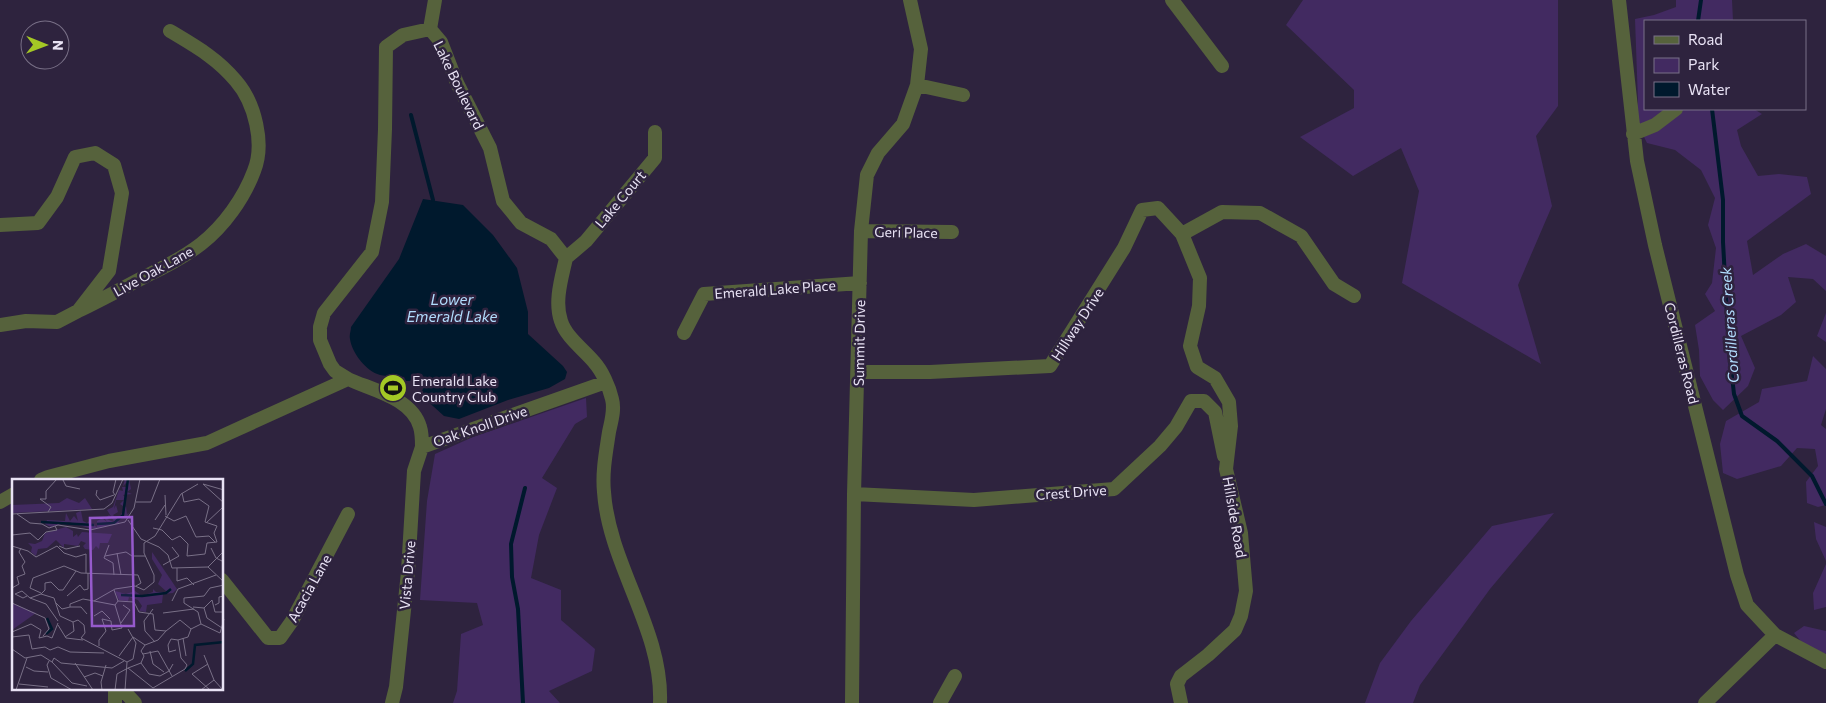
<svg xmlns="http://www.w3.org/2000/svg" width="1826" height="703" font-family="Commissioner,sans-serif">
  <style>
    .green { fill: #422a61 }
    .water { fill: #00192d }
    .lines { fill: none; stroke-linecap: round; stroke-linejoin: round }
    .stream { stroke: #00192d; stroke-width: 4 }
    .street { stroke: #56623c; stroke-width: 14 }
    .labels { text-anchor: middle; dominant-baseline: central; stroke-width: 5; stroke-linejoin: round; paint-order: stroke }
    .street-label { font-size: 14px; fill: #e9e3f5; stroke: #2e233e }
    .poi-label { font-size: 14px; fill: #e9e3f5; stroke: #2e233e; text-anchor: start }
    .water-label { font-size: 15px; font-style: italic; fill: #b1dcfd; stroke: #2e233e }
    .inset-river { fill: none; stroke: #00192d; stroke-width: 2.5 }
    .inset-road { fill: none; stroke: #797087; stroke-width: 1 }
    .view { fill: #965acc; fill-opacity: 0.15; stroke: #965acc; stroke-width: 2.5 }
    .inset-edge { fill: none; stroke: #e9e3f5; stroke-width: 2.5 }
  </style>
  <rect width="100%" height="100%" fill="#2e233e"/>
  <path class="green" d="M 1303,0 L 1558,0 L 1558,106 L 1536,136 L 1552,206 L 1518,285 L 1541,364 L 1402,283 L 1419,191 L 1401,148 L 1353,176 L 1300,137 L 1354,108 L 1354,90 L 1286,25 Z
    M 1676,0 L 1732,0 L 1733,21 L 1645,21 L 1645,109 L 1754,109 L 1762,114 L 1737,130 L 1741,146 L 1758,176 L 1779,174 L 1807,177 L 1811,194 L 1747,241 L 1753,275 L 1783,254 L 1806,244 L 1826,256 L 1826,291 L 1813,279 L 1788,277 L 1796,302 L 1781,315 L 1741,336 L 1755,368 L 1748,386 L 1723,410 L 1713,400 L 1700,376 L 1699,350 L 1695,325 L 1715,311 L 1705,294 L 1712,283 L 1716,248 L 1708,225 L 1715,198 L 1701,170 L 1675,150 L 1647,143 L 1635,119 L 1638,102 L 1635,19 L 1654,15 L 1676,7 Z
    M 1826,313 L 1826,342 L 1817,336 Z
    M 1813,356 L 1826,369 L 1826,409 L 1821,425 L 1826,429 L 1826,505 L 1818,507 L 1807,503 L 1806,482 L 1818,466 L 1815,449 L 1797,448 L 1781,466 L 1737,479 L 1723,473 L 1720,444 L 1726,421 L 1759,402 L 1762,389 L 1807,381 Z
    M 586,398 L 587,417 L 575,424 L 542,478 L 557,488 L 539,535 L 531,578 L 561,590 L 561,620 L 595,649 L 592,671 L 549,691 L 560,703 L 453,703 L 457,691 L 461,634 L 483,625 L 477,603 L 420,600 L 427,501 L 435,454 L 473,437 Z
    M 1554,513 L 1490,589 L 1420,685 L 1413,703 L 1365,703 L 1380,663 L 1411,621 L 1492,526 Z
    M 1814,522 L 1826,527 L 1826,561 L 1816,539 Z
    M 1826,564 L 1826,607 L 1814,610 L 1813,593 Z
    M 1804,626 L 1826,631 L 1826,654 L 1804,645 L 1794,633 Z"/>
  <path class="water" d="M 423,199 L 463,205 L 493,235 L 517,268 L 528,312 L 528,334 L 563,366 L 567,372 L 565,379 L 549,388 L 508,400 L 459,419 L 444,416 L 423,397 L 422,391 L 426,382 L 422,374 L 417,373 L 410,381 L 406,381 L 404,377 C 396,375 388,377 380,375 C 366,371 352,353 350,339 C 349,335 351,331 351,327 L 399,259 Z"/>
  <g class="lines">
    <path class="stream" d="M 1698,21 L 1701,0
      M 1712,109 L 1723,200 L 1723,242 L 1729,350 L 1734,394 L 1742,416 L 1777,441 L 1812,476 L 1826,504
      M 411,115 L 433,200
      M 523,703 L 518,609 L 512,577 L 511,544 L 525,488"/>
    <path class="street" d="M 1172,0 L 1222,66
      M 1619,0 L 1637,161 L 1655,245 L 1737,575 L 1747,605 L 1775,635 L 1826,662
      M 430,29 L 435,0
      M 917,85 L 963,95
      M 1633,134 L 1655,125 L 1676,109
      M 0,225 L 38,223 L 57,197 L 75,157 L 95,153 L 114,165 L 122,193 L 109,271 L 78,311 L 57,322 L 26,321 L 0,325
      M 861,231 L 952,232
      M 1182,234 L 1222,212 L 1260,213 L 1301,236 L 1334,284 L 1354,296
      M 566,258 L 586,241 L 655,158 L 655,132
      M 78,311 C 101,300 123,288 146,276 C 165,267 184,257 201,244 C 224,226 244,198 254,171 C 265,144 255,103 236,81 C 217,58 195,46 170,31
      M 684,333 L 704,294 L 860,283
      M 859,372 L 930,372 L 1050,366 L 1124,248 L 1142,210 L 1158,208 L 1182,234 L 1200,278 L 1199,306 L 1190,346 L 1197,367 L 1215,378 L 1229,402 L 1231,426 L 1226,469 L 1241,533 L 1246,591 L 1241,616 L 1235,630 L 1208,655 L 1181,676 L 1177,684 L 1181,703
      M 348,379 L 335,371 L 330,364 L 320,340 L 320,327 L 324,313 L 372,252 L 382,202 L 385,129 L 386,47 L 403,35 L 430,29 L 441,42 L 457,83 L 490,148 L 503,201 L 521,223 L 551,239 L 566,258 C 562,277 554,301 561,321 C 566,337 583,349 594,362 C 602,371 609,386 612,399 C 615,410 611,422 609,432 C 606,452 602,472 604,492 C 609,565 663,630 660,703
      M 41,480 L 48,477 L 109,461 L 207,443 L 348,379 C 372,390 412,398 420,427 C 422,433 422,440 422,447 L 606,382
      M 854,494 L 974,500 L 1114,489 L 1160,446 L 1176,427 L 1191,401 L 1204,401 L 1215,412 L 1224,456
      M 0,502 L 14,494
      M 222,580 L 268,638 L 280,638 L 292,621 L 348,514
      M 122,689 L 135,703
      M 115,703 L 115,692 L 117,689
      M 392,703 L 396,687 L 408,572 L 414,471 L 422,447
      M 852,703 L 854,494 L 861,231 L 867,175 L 878,153 L 903,124 L 917,85 L 921,49 L 910,0
      M 940,703 L 955,676
      M 1705,703 L 1775,635"/>
  </g>
  <defs>
    <g id="stadium-disc" transform="scale(1.4375)"><circle r="9.5" fill="#a4c825" stroke="#2e233e"/><path d="M0-5a6.5 5 0 1 0 0 10a6.5 5 0 1 0 0-10ZM-3.5-1.8h7v3.6h-7Z" fill="#111"/></g>
  </defs>
  <g fill-rule="evenodd">
    <use href="#stadium-disc" x="393" y="388"/>
  </g>
  <g class="labels">
    <g class="street-label">
      <text transform="translate(459 85) rotate(64)">Lake Boulevard</text>
      <text transform="translate(620 199) rotate(-50)">Lake Court</text>
      <text transform="translate(906 232) rotate(1)">Geri Place</text>
      <text transform="translate(153 271) rotate(-29)">Live Oak Lane</text>
      <text transform="translate(775 289) rotate(-4)">Emerald Lake Place</text>
      <text transform="translate(1077 324) rotate(-57)">Hillway Drive</text>
      <text transform="translate(859 343) rotate(-89)">Summit Drive</text>
      <text transform="translate(1682 353) rotate(76)">Cordilleras Road</text>
      <text transform="translate(480 426) rotate(-19)">Oak Knoll Drive</text>
      <text transform="translate(1071 492) rotate(-4)">Crest Drive</text>
      <text transform="translate(1235 517) rotate(80)">Hillside Road</text>
      <text transform="translate(407 575) rotate(-85)">Vista Drive</text>
      <text transform="translate(309 588) rotate(-61)">Acacia Lane</text>
    </g>
    <g class="poi-label">
      <text x="412" y="380">Emerald Lake<tspan x="412" dy="16">Country Club</tspan></text>
    </g>
    <g class="water-label">
      <text x="452" y="299">Lower<tspan x="452" dy="17">Emerald Lake</tspan></text>
      <text transform="translate(1729 325) rotate(-94)">Cordilleras Creek</text>
    </g>
  </g>
  <g transform="translate(12 479)">
    <rect width="211" height="211" fill="#2e233e"/>
    <path d="M 113,0 L 117,0 L 119,10 L 115,13 L 120,15 L 111,16 L 114,19 L 111,27 L 108,25 L 112,21 L 104,21 L 102,30 L 104,26 L 106,33 L 101,36 L 104,39 L 108,37 L 114,27 L 115,35 L 117,34 L 114,39 L 108,37 L 105,39 L 107,44 L 80,50 L 57,43 L 39,48 L 33,45 L 35,41 L 53,42 L 54,34 L 58,42 L 62,37 L 66,42 L 64,34 L 69,32 L 71,42 L 75,44 L 78,41 L 77,44 L 85,48 L 85,42 L 90,39 L 95,43 L 93,40 L 97,36 L 99,38 L 95,40 L 103,44 L 95,31 L 101,28 L 107,11 L 111,12 L 110,8 L 114,8 L 114,4 L 111,7 ZM 55,19 L 67,24 L 73,19 L 80,30 L 0,34 L 0,26 L 47,24 ZM 54,48 L 61,52 L 61,58 L 65,55 L 66,58 L 70,53 L 100,55 L 96,64 L 88,64 L 87,70 L 84,67 L 81,71 L 73,70 L 71,67 L 74,64 L 69,62 L 66,67 L 52,65 L 52,69 L 44,61 L 35,69 L 26,70 L 24,77 L 19,73 L 20,68 L 16,64 L 23,65 L 30,62 L 33,54 ZM 140,73 L 165,110 L 161,114 L 151,115 L 150,124 L 135,126 L 134,133 L 127,132 L 130,127 L 126,121 L 117,118 L 116,122 L 107,121 L 103,112 L 114,115 L 123,112 L 130,117 L 141,113 L 141,110 L 144,113 L 155,113 L 146,105 L 150,96 L 140,80 ZM 0,124 L 24,134 L 0,151 Z" fill="#422a61"/>
    <path class="inset-river" d="M 29,43 L 82,46M 85,45 L 102,44 L 111,36 L 116,0M 109,116 L 130,117 L 154,114 L 159,110M 34,155 L 40,150 L 35,139M 173,192 L 181,185 L 183,166 L 212,163"/>
    <path class="inset-road" d="M 51,1 L 54,7 L 68,10M 191,5 L 212,24M 191,5 L 212,11M 85,11 L 84,16 L 88,21 L 102,16M 103,16 L 101,13 L 104,0M 153,16 L 154,36M 124,23 L 139,23 L 148,0M 36,33 L 39,28 L 28,20 L 34,20 L 34,12 L 45,0M 0,35 L 92,30 L 100,24 L 111,0M 5,35 L 18,44 L 30,45 L 37,49 L 46,46 L 78,51 L 113,43 L 122,29 L 128,0M 153,37 L 162,42 L 174,37 L 184,58 L 197,57 L 203,63M 116,41 L 129,60 L 147,68 L 156,76 L 160,89 L 196,88 L 212,103M 143,41 L 153,26M 194,44 L 210,29M 141,49 L 150,51 L 160,61 L 168,57 L 176,65 L 175,77 L 193,75 L 195,64 L 205,63 L 202,54 L 205,47 L 193,43 L 197,27 L 187,20 L 172,23 L 170,14M 0,56 L 18,54 L 26,61 L 34,53 L 45,51 L 43,47M 97,66 L 92,79 L 101,84 L 102,96M 0,67 L 16,72 L 24,78 L 45,67 L 52,74 L 64,78 L 74,75 L 74,94M 47,67 L 54,70 L 68,67M 199,69 L 204,79 L 212,83M 105,74 L 109,96M 93,77 L 114,73 L 120,77 L 133,77M 151,86 L 167,77 L 160,68M 196,88 L 212,72M 165,89 L 165,102 L 175,99 L 182,106M 64,92 L 51,111 L 47,111 L 39,103 L 33,104 L 33,111 L 29,115 L 42,119 L 48,137 L 61,143 L 66,141 L 72,146 L 73,154 L 69,159 L 115,183 L 113,211M 0,109 L 7,105 L 5,98 L 13,95 L 10,87 L 13,83 L 7,73 L 9,69M 29,114 L 18,109 L 21,99 L 52,87 L 69,94 L 126,96 L 129,104 L 124,107M 29,115 L 18,119 L 34,125 L 46,142M 15,117 L 11,119 L 3,115 L 10,112 L 18,119M 55,117 L 68,106 L 72,111 L 76,110 L 76,94M 106,122 L 122,123 L 127,133 L 141,135 L 143,151 L 154,152 L 168,141 L 179,150M 160,122 L 166,110 L 204,96M 0,124 L 33,139 L 37,150 L 31,157M 44,124 L 50,130 L 58,128M 103,126 L 82,122 L 103,110 L 123,107 L 132,111 L 142,103 L 142,96 L 132,74 L 132,64 L 143,57 L 169,15 L 186,5M 203,126 L 207,124 L 207,118 L 212,117M 181,128 L 192,129 L 200,121 L 203,133 L 212,133M 192,129 L 195,139 L 210,149M 141,130 L 132,142 L 133,152 L 143,163M 151,134 L 182,130M 75,135 L 69,128 L 58,128 L 58,125 L 71,120 L 82,122M 82,137 L 90,132 L 98,140M 109,144 L 118,131 L 111,126M 189,145 L 186,133 L 172,124 L 172,119 L 192,117 L 198,109 L 212,106M 46,146 L 54,159 L 71,161M 0,153 L 19,145 L 29,151 L 27,159 L 35,157 L 40,159 L 46,144M 0,158 L 17,156 L 20,170 L 33,168 L 38,171 L 46,168 L 58,173 L 92,174M 53,158 L 62,152 L 61,143M 121,158 L 133,166 L 146,161 L 154,152M 171,159 L 174,177M 166,161 L 176,158 L 179,150 L 189,145 L 208,154 L 212,140M 87,167 L 87,161 L 94,152 L 90,140 L 99,142 L 100,151 L 110,149 L 103,126 L 106,122 L 102,111M 0,170 L 13,179 L 29,176 L 40,183M 164,171 L 157,173 L 156,166 L 159,160 L 166,161M 138,172 L 141,185 L 152,193M 131,175 L 146,172 L 160,197M 192,176 L 202,201 L 211,211M 107,177 L 121,158M 37,182 L 35,186 L 39,199 L 60,211M 40,183 L 42,179 L 49,184 L 100,189 L 112,182M 40,183 L 60,204 L 75,207M 115,183 L 121,180 L 124,164 L 116,150M 63,184 L 81,211M 129,184 L 137,195 L 148,197 L 157,192 L 161,185M 196,185 L 180,195 L 198,211M 14,188 L 22,192 L 36,193M 116,189 L 129,184 L 132,177 L 129,172 L 133,166M 72,198 L 83,194 L 91,197M 7,205 L 36,208M 4,211 L 15,179M 90,211 L 89,203 L 94,186M 103,211 L 105,195 L 116,189 L 141,209 L 173,190 L 175,186 L 169,179 L 166,161M 189,211 L 202,201"/>
    <path class="view" d="M 120,38 L 122,147 L 80,147 L 78,39 Z"/>
    <rect width="211" height="211" class="inset-edge"/>
  </g>
  <rect x="1644" y="20" width="162" height="90" fill="#2e233e" stroke="#797087"/>
  <rect x="1654" y="36" width="25" height="8" fill="#56623c" stroke="#797087"/>
  <text x="1688" y="45" font-size="15" fill="#e9e3f5">Road</text>
  <rect x="1654" y="58" width="25" height="15" fill="#422a61" stroke="#797087"/>
  <text x="1688" y="70" font-size="15" fill="#e9e3f5">Park</text>
  <rect x="1654" y="82" width="25" height="15" fill="#00192d" stroke="#797087"/>
  <text x="1688" y="95" font-size="15" fill="#e9e3f5">Water</text>
  <g transform="translate(45 45) rotate(91)"><circle r="24" fill="#2e233e" stroke="#797087"/>
  <path d="M0-4L9 19L0 12L-9 19Z" fill="#a4c825"/>
  <text y="-8" font-size="14" font-weight="bold" text-anchor="middle" fill="#e9e3f5">N</text>
  </g>
</svg>
